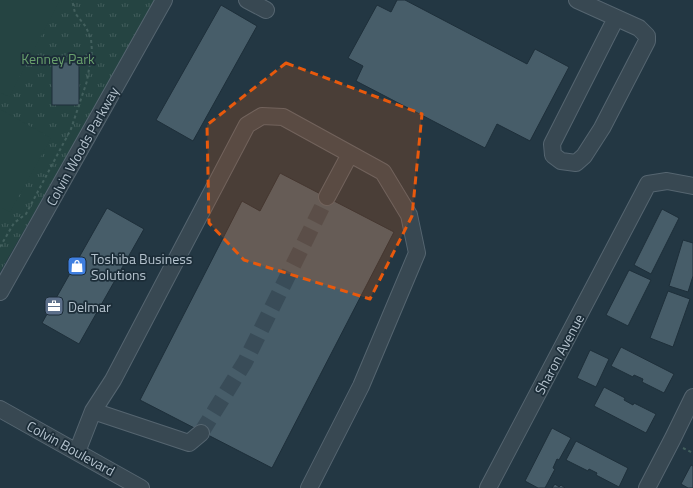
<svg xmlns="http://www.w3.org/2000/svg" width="693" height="488" font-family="'Titillium Web',sans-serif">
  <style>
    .park { fill: url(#park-tufts) }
    .pitch { fill: #254442 }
    .building { fill: #475d69; stroke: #1e2f3a }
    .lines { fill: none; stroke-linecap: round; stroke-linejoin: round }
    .minor-tunnel { stroke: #394c58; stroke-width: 16; stroke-dasharray: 16 8; stroke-linecap: butt }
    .minor-casing { stroke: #556570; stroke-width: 18 }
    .path { stroke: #43605e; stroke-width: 2; stroke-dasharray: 3 3; stroke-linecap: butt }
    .minor { stroke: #384852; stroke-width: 16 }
    .marked { fill: #e8590c; fill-opacity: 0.2; stroke: #e8590c; stroke-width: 3; stroke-dasharray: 8 5; stroke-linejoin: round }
    .labels { text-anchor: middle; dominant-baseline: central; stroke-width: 3.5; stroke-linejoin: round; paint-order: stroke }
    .park-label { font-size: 14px; fill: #69a06c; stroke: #1c2d38 }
    .street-label { font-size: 14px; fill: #b4c2cd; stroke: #1c2d38 }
    .poi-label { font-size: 14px; fill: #b4c2cd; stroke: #1c2d38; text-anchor: start }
  </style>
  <defs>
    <pattern id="park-tufts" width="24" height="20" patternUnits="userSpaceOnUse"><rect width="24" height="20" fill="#254442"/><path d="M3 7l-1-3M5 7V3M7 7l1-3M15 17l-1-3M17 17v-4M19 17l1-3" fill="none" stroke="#425d5c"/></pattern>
  </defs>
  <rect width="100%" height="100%" fill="#233743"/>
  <path class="park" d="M 0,0 L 157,0 L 0,272 Z"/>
  <path class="pitch" d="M 0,0 L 60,0 L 9,97 L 0,92 Z
    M 0,109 L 51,138 L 10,212 L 0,207 Z"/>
  <path class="building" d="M 397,0 L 405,0 L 527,64 L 535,49 L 569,67 L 530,141 L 497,124 L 485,148 L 356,81 L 363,66 L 348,58 L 377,5 L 391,12 Z
    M 221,5 L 257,26 L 193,141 L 156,120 Z
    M 52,62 L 79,62 L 79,105 L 52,105 Z
    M 280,173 L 394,232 L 272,468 L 140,400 L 242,201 L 260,211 Z
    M 107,208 L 144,229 L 79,344 L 42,323 Z
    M 662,209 L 679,218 L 651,274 L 634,265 Z
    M 683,240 L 693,243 L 693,276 L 688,292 L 669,286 Z
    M 629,270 L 651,280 L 628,326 L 606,315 Z
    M 668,291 L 690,299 L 673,347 L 650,338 Z
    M 621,347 L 674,374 L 664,393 L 642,382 L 643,379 L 634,375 L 633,377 L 611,366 Z
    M 590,350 L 609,359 L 596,387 L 577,378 Z
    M 604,387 L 625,398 L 624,400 L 633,405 L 634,403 L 656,414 L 646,433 L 594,406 Z
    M 552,428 L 571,438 L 559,460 L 557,459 L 553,468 L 555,469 L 545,488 L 538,488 L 525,481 Z
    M 576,441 L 628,468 L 619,487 L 596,475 L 597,473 L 589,469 L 588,471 L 566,460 Z
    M 691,465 L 693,466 L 693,488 L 688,488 L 681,484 Z
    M 555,484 L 559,487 L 561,485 L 565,488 L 552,488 Z"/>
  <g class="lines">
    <path class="minor-tunnel" d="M 201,433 L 245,362 L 327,197"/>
    <g class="minor-casing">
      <path id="minor" d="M 247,0 L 266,10
        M 577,0 L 639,28 L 647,36 L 647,41 L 602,128 L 584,156 L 576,163 L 561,161 L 553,155 L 552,144 L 616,18
        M 327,197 L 350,154
        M 0,292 L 164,0
        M 0,409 L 141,488
        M 93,411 L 189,443 L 201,433
        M 77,452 L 93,411 L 113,380 L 247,125 L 262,116 L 283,117 L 383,172 L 409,215 L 417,253 L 361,386 L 309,488
        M 488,488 L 648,184 L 667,181 L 693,186
        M 647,488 L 673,438 L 693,397"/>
    </g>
    <path class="path" d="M 0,247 L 14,223 L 26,214 L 71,129 L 87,81 L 92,51 L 91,39 L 86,27 L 75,13 L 72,0
      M 683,448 L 693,453"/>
    <use href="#minor" class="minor"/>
  </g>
  <path class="marked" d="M 286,63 L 422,114 L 412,216 L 370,299 L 244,260 L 209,223 L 207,125 Z"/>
  <defs>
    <g id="shop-square" transform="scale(1)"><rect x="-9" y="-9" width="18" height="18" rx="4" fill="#3f7fe0" stroke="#1c2d38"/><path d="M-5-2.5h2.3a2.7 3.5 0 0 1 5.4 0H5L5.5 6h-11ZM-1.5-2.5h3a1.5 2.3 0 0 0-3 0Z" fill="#fff"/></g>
    <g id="office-square" transform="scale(1)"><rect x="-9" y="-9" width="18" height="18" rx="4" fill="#5c6f8a" stroke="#1c2d38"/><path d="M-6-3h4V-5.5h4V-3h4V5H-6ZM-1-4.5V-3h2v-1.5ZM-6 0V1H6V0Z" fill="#fff"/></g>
  </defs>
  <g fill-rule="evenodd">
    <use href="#shop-square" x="77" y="266"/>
    <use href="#office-square" x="54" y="306"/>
  </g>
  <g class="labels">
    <g class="park-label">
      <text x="58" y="58">Kenney Park</text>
    </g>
    <g class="street-label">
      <text transform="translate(82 146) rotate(-61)">Colvin Woods Parkway</text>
      <text transform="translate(559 354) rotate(-62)">Sharon Avenue</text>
      <text transform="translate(71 448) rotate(29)">Colvin Boulevard</text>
    </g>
    <g class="poi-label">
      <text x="91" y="258">Toshiba Business<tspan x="91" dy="16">Solutions</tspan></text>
      <text x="68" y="306">Delmar</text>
    </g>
  </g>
</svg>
